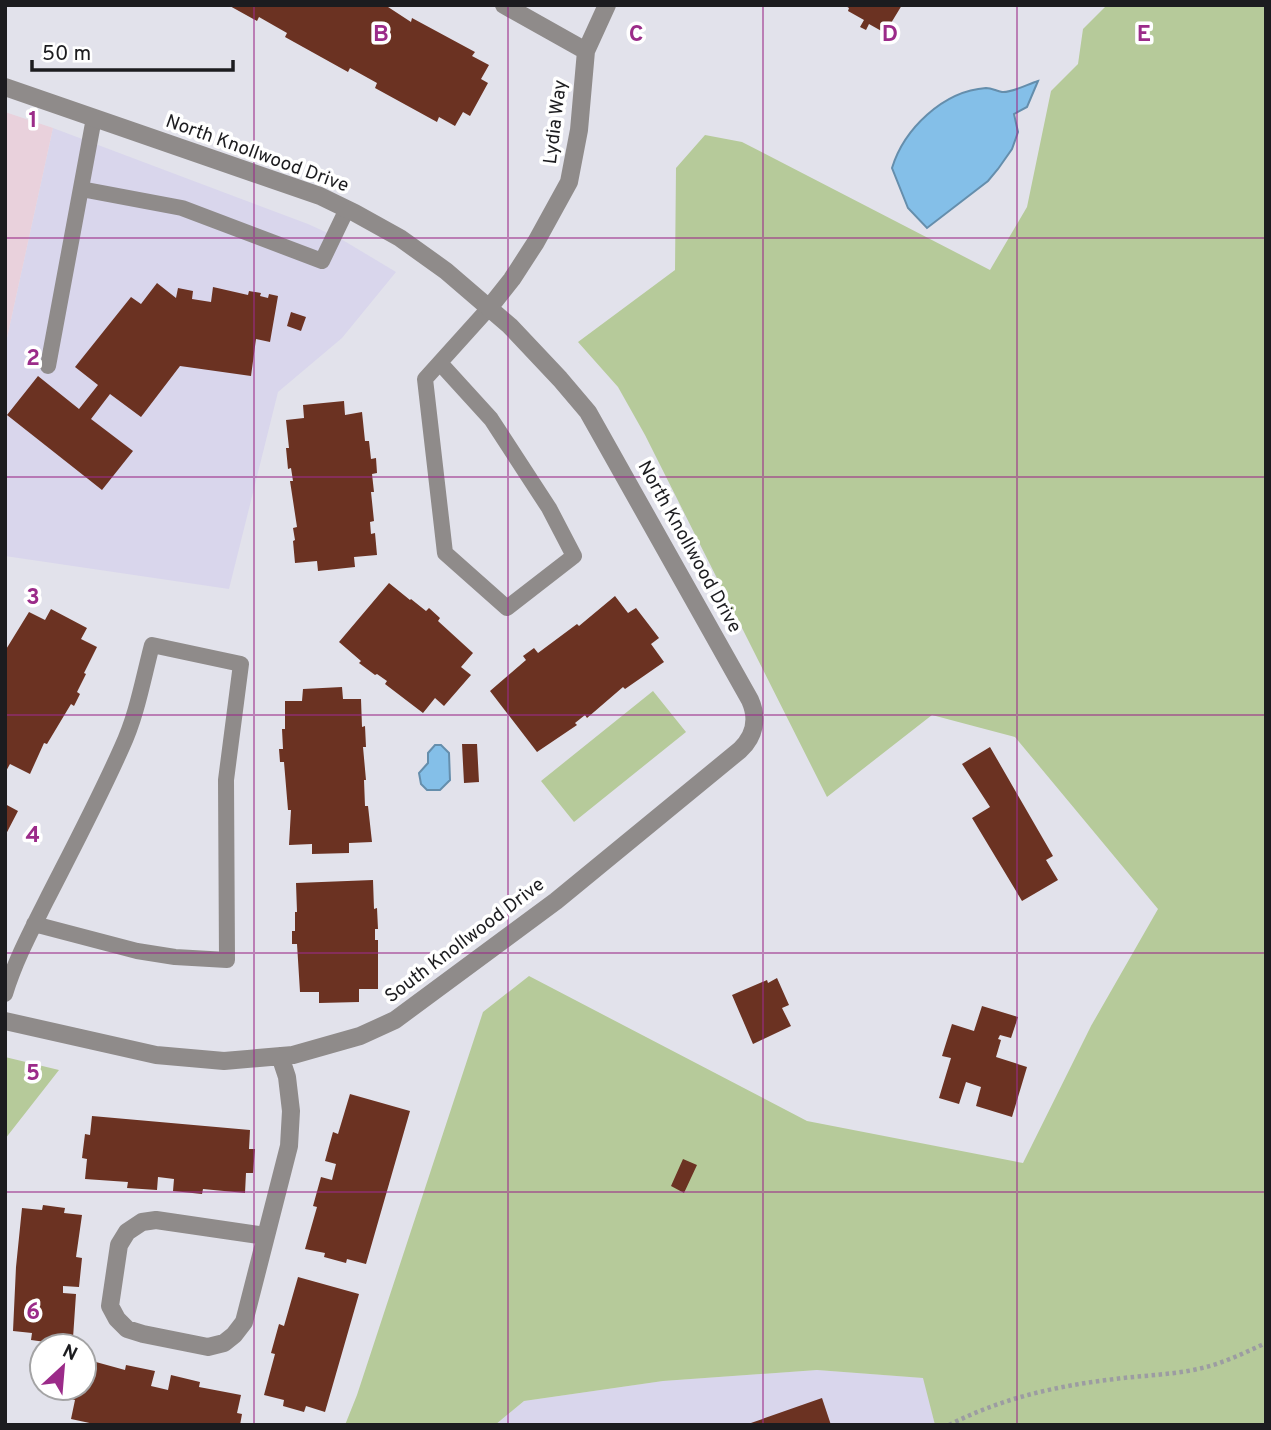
<svg xmlns="http://www.w3.org/2000/svg" width="1271" height="1430" font-family="Overpass,sans-serif">
  <style>
    .commercial { fill: #d9d6ec }
    .education { fill: #e9d1dc }
    .green { fill: #b6ca9a }
    .water { fill: #84bfe8; stroke: #658eac; stroke-width: 2 }
    .building { fill: #6b3222 }
    .lines { fill: none; stroke-linecap: round; stroke-linejoin: round }
    .path { stroke: #9c9ca2; stroke-width: 4.5; stroke-dasharray: 3.5 3.5; stroke-linecap: butt }
    .lane { stroke: #8f8b8a; stroke-width: 16 }
    .street { stroke: #8f8b8a; stroke-width: 18 }
    .grid { fill: none; stroke: #9b2b89; stroke-width: 2; stroke-opacity: 0.55 }
    .labels { text-anchor: middle; dominant-baseline: central; stroke-width: 7; stroke-linejoin: round; paint-order: stroke }
    .street-label { font-size: 19px; fill: #1c1c1f; stroke: #fff }
    .grid-label { font-size: 23px; text-anchor: middle; font-weight: bold; fill: #9b2b89; stroke: #fff; stroke-width: 7; stroke-linejoin: round; paint-order: stroke }
  </style>
  <rect width="100%" height="100%" fill="#e2e2eb"/>
  <path class="commercial" d="M 53,128 L 308,224 L 341,239 L 396,272 L 342,338 L 278,392 L 229,589 L 5,556 L 5,347 Z
    M 817,1370 L 924,1378 L 935,1425 L 495,1425 L 524,1401 L 663,1381 Z"/>
  <path class="education" d="M 5,112 L 53,128 L 5,347 Z"/>
  <path class="green" d="M 1107,5 L 1266,5 L 1266,1425 L 935,1425 L 923,1378 L 817,1370 L 663,1381 L 524,1401 L 495,1425 L 345,1425 L 357,1395 L 483,1012 L 529,976 L 807,1121 L 1023,1163 L 1091,1026 L 1158,909 L 1015,737 L 932,715 L 827,797 L 645,435 L 618,387 L 578,342 L 675,270 L 676,168 L 705,135 L 742,142 L 990,270 L 1027,207 L 1051,91 L 1078,64 L 1083,29 Z
    M 653,691 L 686,732 L 574,822 L 541,781 Z
    M 5,1057 L 59,1070 L 5,1139 Z"/>
  <path class="water" d="M 1038,81 L 1027,107 L 1014,114 L 1018,132 L 1012,149 L 998,169 L 988,181 L 927,228 L 908,208 L 892,168 C 904,129 943,91 986,88 C 992,88 996,91 1002,92 C 1012,93 1028,84 1038,81 Z
    M 435,745 L 441,745 L 449,753 L 450,780 L 440,790 L 427,790 L 421,784 L 419,773 L 428,763 L 428,753 Z"/>
  <path class="building" d="M 228,5 L 385,5 L 411,22 L 412,18 L 475,52 L 472,56 L 489,65 L 481,79 L 488,83 L 470,116 L 463,112 L 455,126 L 439,117 L 437,122 L 375,88 L 377,83 L 350,68 L 348,72 L 285,37 L 287,33 L 259,17 L 257,21 Z
    M 844,5 L 902,5 L 885,33 L 869,24 L 866,30 L 860,27 L 864,20 L 848,11 L 849,8 Z
    M 157,283 L 176,298 L 178,288 L 193,291 L 192,299 L 211,302 L 213,287 L 248,295 L 249,291 L 261,293 L 260,296 L 268,298 L 269,294 L 278,296 L 270,342 L 256,339 L 251,376 L 180,366 L 141,417 L 110,394 L 91,419 L 133,451 L 102,490 L 7,415 L 38,376 L 79,409 L 98,385 L 75,367 L 131,297 L 141,304 Z
    M 291,312 L 306,317 L 301,331 L 287,326 Z
    M 344,401 L 345,415 L 362,412 L 365,441 L 369,441 L 371,459 L 376,458 L 377,473 L 372,474 L 374,492 L 371,492 L 374,521 L 370,522 L 371,534 L 375,533 L 377,555 L 354,557 L 355,567 L 318,571 L 317,561 L 295,563 L 293,541 L 295,540 L 293,528 L 297,527 L 290,481 L 293,481 L 291,468 L 288,469 L 286,448 L 289,448 L 286,420 L 304,418 L 303,405 Z
    M 389,583 L 410,600 L 411,599 L 426,611 L 429,608 L 440,618 L 438,621 L 473,653 L 461,667 L 471,675 L 444,706 L 435,698 L 423,713 L 385,684 L 387,681 L 377,674 L 375,675 L 359,663 L 361,661 L 339,642 Z
    M 615,596 L 628,613 L 636,608 L 659,638 L 651,644 L 664,662 L 625,689 L 623,687 L 587,718 L 585,715 L 575,723 L 577,725 L 537,752 L 490,691 L 526,660 L 523,656 L 534,648 L 538,653 L 577,624 L 579,626 Z
    M 51,609 L 87,628 L 81,639 L 97,647 L 84,673 L 86,674 L 77,692 L 80,694 L 74,706 L 71,704 L 47,744 L 44,743 L 30,774 L 10,764 L 5,773 L 5,651 L 29,612 L 45,620 Z
    M 342,687 L 343,699 L 361,699 L 362,727 L 365,726 L 366,747 L 363,747 L 366,780 L 364,780 L 365,806 L 368,806 L 372,842 L 349,843 L 349,853 L 312,854 L 312,844 L 289,845 L 291,810 L 288,810 L 284,762 L 280,762 L 279,749 L 283,749 L 282,729 L 285,729 L 285,701 L 302,701 L 303,689 Z
    M 462,744 L 477,744 L 479,782 L 464,783 Z
    M 990,747 L 1053,856 L 1046,860 L 1058,880 L 1022,901 L 972,818 L 990,807 L 962,764 Z
    M 5,804 L 18,811 L 5,836 Z
    M 373,880 L 374,909 L 377,908 L 378,929 L 375,929 L 375,940 L 378,940 L 378,989 L 359,989 L 359,1002 L 319,1003 L 319,992 L 300,992 L 297,944 L 292,944 L 292,931 L 295,931 L 295,912 L 297,912 L 296,883 Z
    M 777,978 L 789,1005 L 782,1008 L 791,1026 L 753,1044 L 732,995 L 767,980 L 768,983 Z
    M 982,1006 L 1018,1017 L 1011,1038 L 1000,1035 L 998,1039 L 1001,1040 L 996,1057 L 1027,1067 L 1012,1117 L 976,1106 L 981,1087 L 966,1082 L 959,1104 L 939,1098 L 951,1058 L 942,1056 L 952,1024 L 974,1031 Z
    M 350,1094 L 410,1111 L 366,1264 L 347,1259 L 346,1263 L 324,1257 L 325,1253 L 305,1249 L 317,1207 L 313,1206 L 321,1177 L 332,1180 L 336,1164 L 325,1161 L 333,1132 L 338,1134 Z
    M 92,1116 L 250,1130 L 249,1149 L 255,1149 L 253,1173 L 246,1173 L 245,1193 L 203,1189 L 202,1194 L 173,1191 L 174,1179 L 158,1177 L 157,1190 L 127,1188 L 128,1182 L 85,1179 L 87,1159 L 82,1158 L 85,1134 L 90,1135 Z
    M 683,1159 L 697,1165 L 684,1193 L 671,1186 Z
    M 43,1205 L 65,1208 L 64,1213 L 82,1215 L 76,1257 L 82,1258 L 79,1287 L 63,1286 L 63,1293 L 76,1294 L 73,1338 L 54,1336 L 53,1343 L 31,1340 L 32,1333 L 13,1331 L 16,1267 L 22,1208 L 42,1210 Z
    M 298,1277 L 359,1294 L 325,1412 L 306,1406 L 304,1412 L 283,1406 L 284,1400 L 264,1395 L 275,1354 L 271,1353 L 279,1324 L 284,1326 Z
    M 85,1359 L 125,1370 L 126,1365 L 155,1371 L 151,1386 L 168,1390 L 171,1375 L 200,1382 L 199,1387 L 241,1395 L 237,1413 L 242,1414 L 240,1425 L 99,1425 L 71,1419 L 75,1400 L 68,1398 L 70,1388 L 84,1388 Z
    M 822,1398 L 831,1425 L 748,1425 L 748,1424 Z"/>
  <g class="lines">
    <path class="path" d="M 949,1425 C 1002,1398 1056,1386 1115,1379 C 1145,1375 1176,1375 1206,1367 C 1226,1362 1246,1352 1266,1343"/>
    <path class="lane" d="M 81,189 L 182,208 L 322,261 L 347,209
      M 440,363 L 491,419 L 549,508 L 574,556 L 507,608 L 445,553 L 425,379 L 489,308
      M 48,366 L 94,118
      M 5,994 C 15,961 31,931 46,901 C 72,850 99,799 122,747 C 137,715 143,679 152,645 L 241,664 L 226,780 L 227,960 L 175,957 L 137,951 L 34,924"/>
    <path class="street" d="M 504,5 L 586,51
      M 5,87 L 320,196 L 355,213 L 400,238 L 446,271 L 510,326 L 560,379 L 588,412 L 750,700 C 758,718 755,736 740,750 L 556,901 L 395,1020 L 360,1036 L 293,1055 L 224,1061 L 156,1055 L 5,1021
      M 489,308 L 512,279 L 536,242 L 569,182 L 579,130 L 586,51 L 607,5
      M 266,1236 L 156,1220 L 142,1222 L 127,1232 L 119,1245 L 110,1306 L 117,1319 L 127,1329 L 143,1334 L 208,1347 L 224,1343 L 234,1335 L 244,1322 L 289,1146 L 291,1111 L 287,1077 L 280,1056"/>
  </g>
  <path class="grid" d="M 254,5 L 254,1425M 508,5 L 508,1425M 763,5 L 763,1425M 1017,5 L 1017,1425M 5,238 L 1266,238M 5,477 L 1266,477M 5,715 L 1266,715M 5,953 L 1266,953M 5,1192 L 1266,1192"/>
  <g class="labels">
    <g class="street-label">
      <text transform="translate(556 122) rotate(-83)">Lydia Way</text>
      <text transform="translate(257 154) rotate(20)">North Knollwood Drive</text>
      <text transform="translate(689 547) rotate(61)">North Knollwood Drive</text>
      <text transform="translate(465 941) rotate(-37)">South Knollwood Drive</text>
    </g>
  </g>
  <g class="grid-label">
    <text x="381" y="41">B</text>
    <text x="636" y="41">C</text>
    <text x="890" y="41">D</text>
    <text x="1144" y="41">E</text>
    <text x="33" y="127">1</text>
    <text x="33" y="365">2</text>
    <text x="33" y="604">3</text>
    <text x="33" y="842">4</text>
    <text x="33" y="1080">5</text>
    <text x="33" y="1319">6</text>
  </g>
  <rect width="1271" height="1430" fill="none" stroke="#1c1c1f" stroke-width="14"/>
  <g transform="translate(63 1367) rotate(26)"><circle r="33" fill="#ffffff" stroke="#a4a4a5" stroke-width="2"/>
  <path d="M0-5L12 26L0 18L-12 26Z" fill="#9b2b89"/>
  <text y="-10" font-size="19" font-weight="bold" text-anchor="middle" fill="#1c1c1f">N</text>
  </g>
  <path d="M32 60v10h201v-10" fill="none" stroke="#1c1c1f" stroke-width="3.5"/>
  <text x="42" y="60" font-size="21" fill="#1c1c1f" stroke="#ffffff" stroke-width="5" paint-order="stroke">50 m</text>
</svg>
